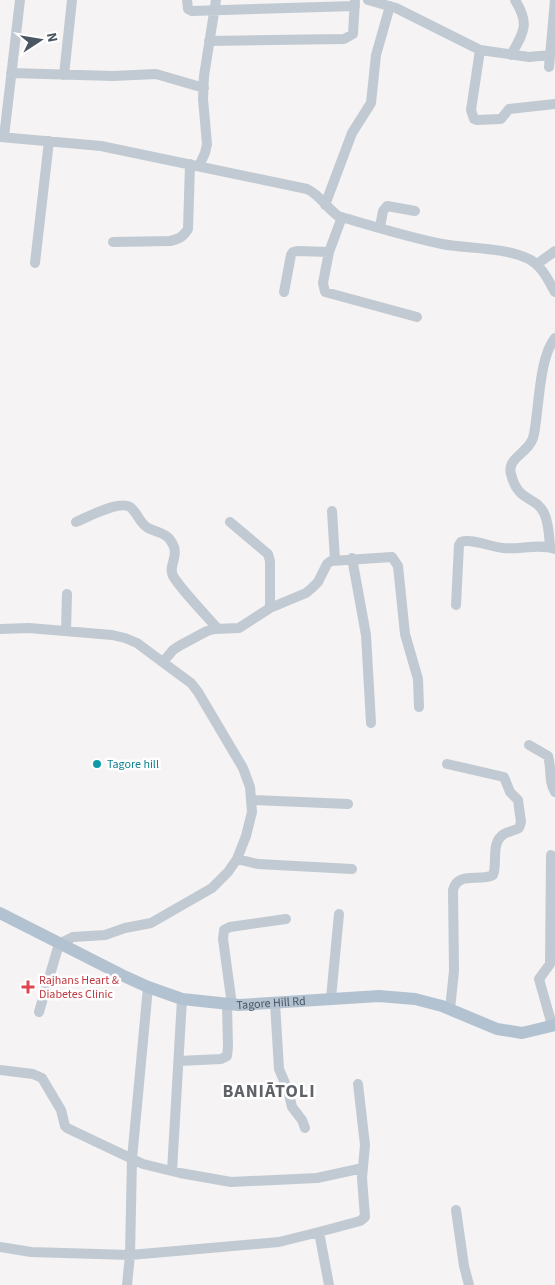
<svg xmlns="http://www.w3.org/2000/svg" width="555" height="1285" font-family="'Source Sans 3',sans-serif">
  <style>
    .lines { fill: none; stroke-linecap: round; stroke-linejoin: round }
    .minor { stroke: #c1cad2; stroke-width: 10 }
    .major { stroke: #b3c2d1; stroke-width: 12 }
    .culture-dot { fill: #0f9aa8; stroke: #fff; stroke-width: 2 }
    .health-dot { fill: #e0444e; stroke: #fff; stroke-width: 2 }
    .labels { text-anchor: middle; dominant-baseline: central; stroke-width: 5; stroke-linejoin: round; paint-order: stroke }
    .culture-label { font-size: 12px; fill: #0d838f; stroke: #fff; text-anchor: start }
    .health-label { font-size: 12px; fill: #be3a42; stroke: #fff; text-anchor: start }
    .street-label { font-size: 12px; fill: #4a5661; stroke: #fff }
    .district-label { font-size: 18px; font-weight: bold; letter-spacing: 1px; fill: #5f6368; stroke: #fff }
  </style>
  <rect width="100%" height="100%" fill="#f5f3f3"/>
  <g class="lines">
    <path class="minor" d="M 187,0 L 188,9 L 192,11 L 355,6
      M 368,0 L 396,8 L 480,50 L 529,57 L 550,55
      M 209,41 L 344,39 L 353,34 L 355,0
      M 480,50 L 471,110 L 474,119 L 477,120 L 501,119 L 509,109 L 555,104
      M 511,55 C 524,32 530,24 515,0
      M 549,67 L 555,0
      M 11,73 L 113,76 L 156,74 L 204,88
      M 64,75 L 72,0
      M 0,137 L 101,146 L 307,189 C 320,195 326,207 338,216 C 372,226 407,237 442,244 C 470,249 503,247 529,259 C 542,266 548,280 555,292
      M 4,137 L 20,0
      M 199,166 L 205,153 L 207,144 L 203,99 L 204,76 L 216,0
      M 325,205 L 352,133 L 371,103 L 376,55 L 390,6
      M 380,227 L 383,211 L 387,206 L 415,211
      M 113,242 L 170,241 C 179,239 183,237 188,229 L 190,164
      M 329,252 L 323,283 L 325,292 L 417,317
      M 35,263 L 49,141
      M 537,264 L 555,251
      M 284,292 L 291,255 L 293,252 L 297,251 L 329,252 L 342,217
      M 332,511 L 335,560
      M 76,522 C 88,517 119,500 130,507 C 138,513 139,523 148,528 C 160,534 168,532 174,547 C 178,558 168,566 173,576 C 183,592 205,614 218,629
      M 230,522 L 268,554 L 270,561 L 270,608
      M 550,547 C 549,536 549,523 544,513 C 535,495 518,503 511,474 C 506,457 531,453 534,434 C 539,409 539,357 555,338
      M 352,558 L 366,635 L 371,723
      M 456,605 L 459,545 L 461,542 C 471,538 491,547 503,548 C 520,550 539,543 555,549
      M 0,629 L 29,628 L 112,635 L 125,638 L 137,643 L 180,675 L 191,683 L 198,692 L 243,768 L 250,787 L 252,812 L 246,836 L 237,859 L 228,872 L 212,888 L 151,923 L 125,928 L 105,935 L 73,937 L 59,944 L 39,1012
      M 66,631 L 67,594
      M 163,662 L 173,650 L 179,646 L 207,631 L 215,629 L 239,628 L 270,608 L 306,593 L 312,588 L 318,582 L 327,564 L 331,561 L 392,557 L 398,566 L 405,634 L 418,679 L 419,707
      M 529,745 L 548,756 C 552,769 548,781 555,792
      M 447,764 L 504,777 L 510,792 L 518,800 L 521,822 L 519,828 C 514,831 509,831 504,834 C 490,843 498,862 493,875 C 479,882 458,871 453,890 L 454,971 L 450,1009
      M 252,800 L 348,804
      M 551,855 L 550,964 L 539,979 L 552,1025
      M 237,859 L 258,864 L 352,869
      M 331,998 L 339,914
      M 275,1003 L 279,1069 L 288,1090 L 292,1107 L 302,1120 L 305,1128
      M 232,1005 L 223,939 L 224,930 L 230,927 L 286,919
      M 179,1061 L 221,1059 L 227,1056 L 228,1047 L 227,1004
      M 0,1070 L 33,1074 L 42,1078 L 61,1110 L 65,1126 L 67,1128 L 143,1164 L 180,1173 L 231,1182 L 317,1178 L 363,1168
      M 172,1171 L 182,999
      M 456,1210 L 464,1266 L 469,1285
      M 319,1232 L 360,1221 L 365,1217 L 362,1178 L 365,1145 L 358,1084
      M 0,1247 L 31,1252 L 130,1255 L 279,1242 L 319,1232 L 329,1285
      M 127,1285 L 130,1255 L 132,1159 L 148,987"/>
    <path class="major" id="s1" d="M 0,913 L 126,977 L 148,987 L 182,999 L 239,1005 L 379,996 L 415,999 L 442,1006 L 497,1029 L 510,1031 L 522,1033 L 555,1025"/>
  </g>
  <circle class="culture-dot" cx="97" cy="764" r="5"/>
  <path class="health-dot" d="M25.5 979.5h5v5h5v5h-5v5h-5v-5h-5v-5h5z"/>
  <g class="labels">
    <g class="culture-label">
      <text x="107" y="764">Tagore hill</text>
    </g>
    <g class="health-label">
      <text x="39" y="980">Rajhans Heart &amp;<tspan x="39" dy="14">Diabetes Clinic</tspan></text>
    </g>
    <g class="street-label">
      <text stroke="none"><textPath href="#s1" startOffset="291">Tagore Hill Rd</textPath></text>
    </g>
    <g class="district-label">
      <text x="269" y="1091">BANIĀTOLI</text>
    </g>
  </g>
  <g transform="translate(40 40) rotate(78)" stroke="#ffffff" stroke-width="4" paint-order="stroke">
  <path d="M0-4L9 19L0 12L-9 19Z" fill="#4a5661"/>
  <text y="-8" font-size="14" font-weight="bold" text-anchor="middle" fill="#4a5661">N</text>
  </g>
</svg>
